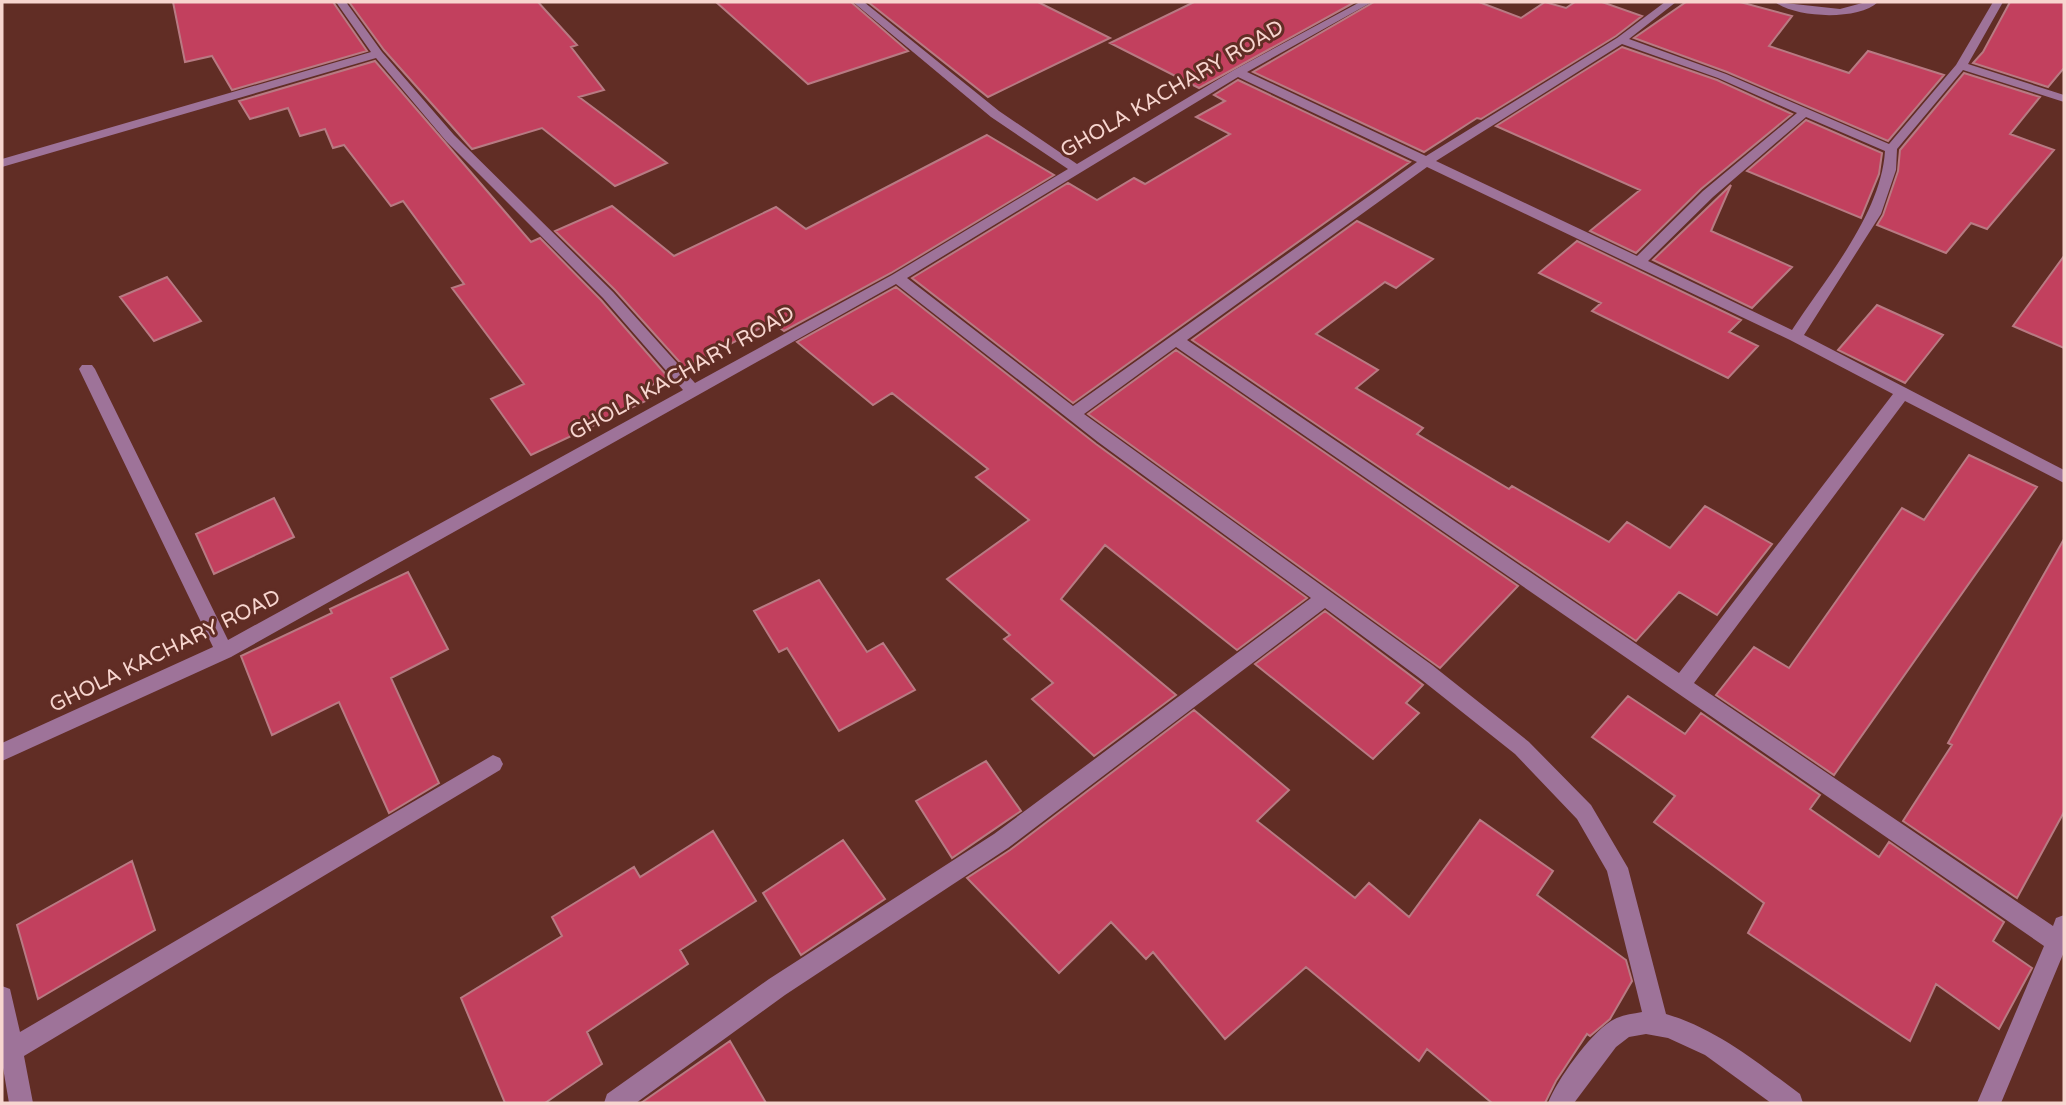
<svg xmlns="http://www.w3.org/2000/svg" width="2066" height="1105" font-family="'Varela Round',sans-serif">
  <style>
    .building { fill: #c2405e; stroke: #b87a83; stroke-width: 2 }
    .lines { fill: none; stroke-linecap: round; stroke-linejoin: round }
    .minor { fill: #9e7399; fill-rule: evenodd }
    .labels { text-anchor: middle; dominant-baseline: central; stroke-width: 6; stroke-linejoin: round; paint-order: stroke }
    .street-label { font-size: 21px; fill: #f7d5cf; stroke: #612d25 }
  </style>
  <rect width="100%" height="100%" fill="#612d25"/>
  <path class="building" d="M 173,2 L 333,2 L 367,51 L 232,90 L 212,56 L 185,62 Z
    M 349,2 L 538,2 L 577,45 L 571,47 L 604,90 L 579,97 L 667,163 L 615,186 L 542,128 L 472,149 L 384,50 Z
    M 716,2 L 851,2 L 908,51 L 808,84 Z
    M 868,2 L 1038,2 L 1110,38 L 988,97 Z
    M 1194,2 L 1355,2 L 1199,88 L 1110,43 Z
    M 1374,2 L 1479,2 L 1521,18 L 1545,2 L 1566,8 L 1575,2 L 1602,2 L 1642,16 L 1616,36 L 1481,119 L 1477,118 L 1424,152 L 1253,72 Z
    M 1686,2 L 1740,2 L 1792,16 L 1769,46 L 1849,73 L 1868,51 L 1944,75 L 1888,141 L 1727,72 L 1634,38 Z
    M 2010,2 L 2064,2 L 2064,68 L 2048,87 L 1973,63 L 1983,52 Z
    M 1622,47 L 1717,80 L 1792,114 L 1701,189 L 1636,253 L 1590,231 L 1640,190 L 1496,126 Z
    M 375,61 L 531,242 L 540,238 L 601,300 L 668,377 L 642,390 L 650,399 L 531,455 L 491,399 L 524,384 L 452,288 L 464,284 L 403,201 L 391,206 L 344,145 L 333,148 L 325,129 L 300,136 L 288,108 L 250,119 L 239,101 Z
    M 1964,73 L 2040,97 L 2010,134 L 2054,150 L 1987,229 L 1971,223 L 1946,253 L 1877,225 L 1883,215 L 1898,171 L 1900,150 Z
    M 1238,80 L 1410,162 L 1073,403 L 912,278 L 1068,183 L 1097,200 L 1134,178 L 1145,184 L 1230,134 L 1196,117 L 1225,101 L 1214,95 Z
    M 1806,120 L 1882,153 L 1879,174 L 1861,218 L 1747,171 Z
    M 987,135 L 1054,175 L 891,273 L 784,331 L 772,322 L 685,368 L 615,290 L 555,231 L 612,206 L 674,256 L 776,207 L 806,229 Z
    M 1731,185 L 1711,231 L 1792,267 L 1752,308 L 1653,260 Z
    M 1357,221 L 1433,259 L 1396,288 L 1385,282 L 1316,334 L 1378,370 L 1356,388 L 1423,428 L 1417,434 L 1509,489 L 1512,486 L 1609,542 L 1627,522 L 1670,548 L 1705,506 L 1772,544 L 1717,615 L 1679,592 L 1636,641 L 1192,340 Z
    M 1577,241 L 1741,320 L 1729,332 L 1758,346 L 1728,378 L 1592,311 L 1601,303 L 1539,273 Z
    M 2064,256 L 2064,348 L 2013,326 Z
    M 167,277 L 201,321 L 154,341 L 120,297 Z
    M 896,287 L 1096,444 L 1307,598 L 1237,650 L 1105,545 L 1061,599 L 1176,695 L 1094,756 L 1032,699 L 1053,683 L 1004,639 L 1010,635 L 947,579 L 1029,520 L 976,477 L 988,469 L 892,393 L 873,405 L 797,342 Z
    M 1877,305 L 1943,335 L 1905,383 L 1838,350 Z
    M 1176,350 L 1518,586 L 1440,668 L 1088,414 Z
    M 1969,455 L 2037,487 L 1834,775 L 1716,695 L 1754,647 L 1789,668 L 1902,508 L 1924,520 Z
    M 274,498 L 294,537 L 214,574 L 196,534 Z
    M 2064,539 L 2064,812 L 2017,898 L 1903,821 L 1952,745 L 1948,743 Z
    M 408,572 L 448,649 L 391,678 L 439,783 L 389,813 L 339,702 L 272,735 L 241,656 L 332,613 L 330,609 Z
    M 819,580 L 867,652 L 883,643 L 915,690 L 839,731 L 787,648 L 779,652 L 754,611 Z
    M 1325,611 L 1423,685 L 1406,703 L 1419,713 L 1373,759 L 1255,664 Z
    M 1628,696 L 1685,734 L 1701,713 L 1820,795 L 1810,809 L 1879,857 L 1889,842 L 2004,922 L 1993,941 L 2032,968 L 1999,1029 L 1936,984 L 1910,1041 L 1748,933 L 1764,903 L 1654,822 L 1675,796 L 1592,737 Z
    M 1194,710 L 1289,790 L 1257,821 L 1355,898 L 1369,883 L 1409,917 L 1480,820 L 1553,871 L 1537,895 L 1626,960 L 1632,981 L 1610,1019 L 1590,1036 L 1587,1034 L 1556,1081 L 1545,1103 L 1492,1103 L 1427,1049 L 1419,1061 L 1306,967 L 1225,1039 L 1153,952 L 1146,959 L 1111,922 L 1059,973 L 967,878 L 1010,850 Z
    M 986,761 L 1021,811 L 952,858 L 916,801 Z
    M 713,831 L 756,901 L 680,950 L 688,964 L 587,1032 L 602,1064 L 545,1103 L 505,1103 L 461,998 L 562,936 L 552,917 L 634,867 L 640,877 Z
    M 843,840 L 885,899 L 801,955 L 763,893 Z
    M 132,861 L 155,930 L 38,999 L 17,925 Z
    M 730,1041 L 766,1103 L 641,1103 Z"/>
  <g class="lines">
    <path class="minor" d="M 336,2 L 346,2 L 382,52 L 454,135 L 613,292 L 695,383 L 892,275 L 1068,169 L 991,117 L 853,2 L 864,2 L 999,111 L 1077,164 L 1234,70 L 1360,2 L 1372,2 L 1247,72 L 1426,156 L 1617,38 L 1665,2 L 1676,2 L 1629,39 L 1726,74 L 1889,144 L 1956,65 L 1993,2 L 2003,2 L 1968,64 L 2064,95 L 2064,102 L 1963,70 L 1897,149 L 1896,170 L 1881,214 L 1804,335 L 2064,470 L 2064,483 L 1905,401 L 1694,683 L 2053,926 L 2056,918 L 2064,915 L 2064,952 L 2001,1103 L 1977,1103 L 2044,946 L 1176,347 L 1084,414 L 1432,665 L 1529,742 L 1591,805 L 1628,868 L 1666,1014 C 1717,1029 1758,1063 1800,1094 L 1803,1103 L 1771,1103 L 1705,1055 L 1668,1038 L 1646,1034 L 1629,1037 L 1616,1047 L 1574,1103 L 1548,1103 C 1557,1080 1589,1035 1611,1021 C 1621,1015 1631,1014 1642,1012 L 1607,871 L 1577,819 L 1515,754 L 1418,677 L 1325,608 L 1008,848 L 785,995 L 636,1103 L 604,1103 L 607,1094 L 769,979 L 994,834 L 1311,598 L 1098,442 L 896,284 L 231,657 L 2,761 L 2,743 L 213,647 L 79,369 L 82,365 L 92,365 L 95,369 L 228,640 L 683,390 L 603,298 L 446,141 L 376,58 L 2,167 L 2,159 L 371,52 ZM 1622,44 L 1718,78 L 1797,113 L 1703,191 L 1637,256 L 1436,161 ZM 1238,77 L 1417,162 L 1073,406 L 907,278 ZM 1806,117 L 1885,151 C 1881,214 1826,278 1792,330 L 1648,261 L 1713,197 ZM 1427,167 L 1790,340 L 1893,394 L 1679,673 L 1187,340 Z
      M 1775,2 L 1840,9 L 1866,2 L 1878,2 C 1858,21 1795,18 1775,2 Z
      M 493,755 L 500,758 L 503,764 L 500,770 L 24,1056 L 33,1103 L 9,1103 L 2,1062 L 2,986 L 10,989 L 20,1032 Z"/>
  </g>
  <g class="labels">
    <g class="street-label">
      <text transform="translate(1172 89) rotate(-30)">GHOLA KACHARY ROAD</text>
      <text transform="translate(682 373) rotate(-29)">GHOLA KACHARY ROAD</text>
      <text transform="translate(165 651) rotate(-26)">GHOLA KACHARY ROAD</text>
    </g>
  </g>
  <rect width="2066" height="1105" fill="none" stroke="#f7d5cf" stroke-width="7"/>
</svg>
